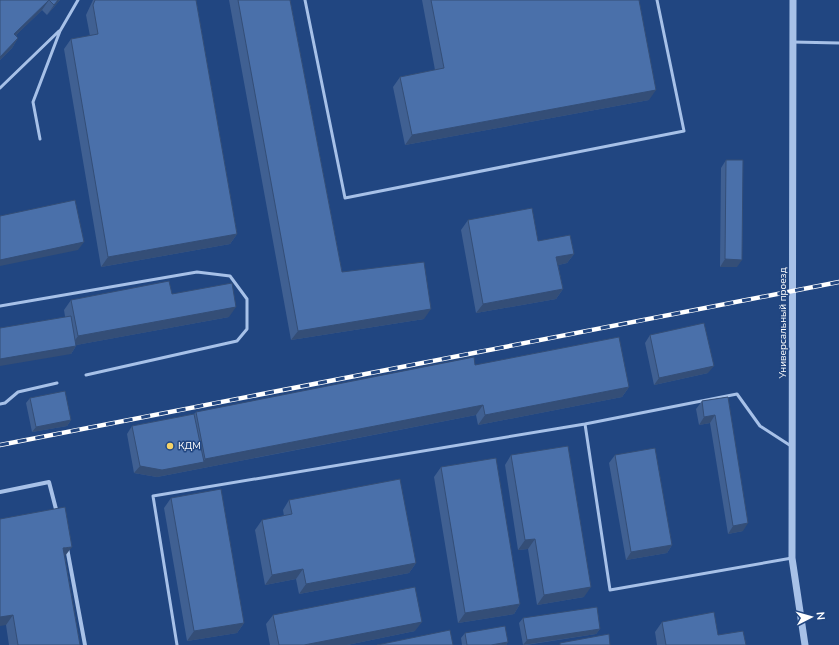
<svg xmlns="http://www.w3.org/2000/svg" width="839" height="645" font-family="'Nunito Sans',sans-serif">
  <style>
    .lines { fill: none; stroke-linecap: round; stroke-linejoin: round }
    .service { stroke: #a7c1e8; stroke-width: 3 }
    .minor { stroke: #a7c1e8; stroke-width: 4 }
    .tertiary { stroke: #a7c1e8; stroke-width: 7 }
    .rail-casing { stroke: #fff; stroke-width: 4.5 }
    .rail { stroke: #214681; stroke-width: 3; stroke-dasharray: 9; stroke-linecap: butt }
    .wall { fill: #406092 }
    .shaded-wall { fill: #344e77 }
    .building { fill: #4a70aa; stroke: #344e77 }
    .poi-dot { fill: #f4d268; stroke: #214681; stroke-width: 1.5 }
    .labels { text-anchor: middle; dominant-baseline: central; stroke-width: 3; stroke-linejoin: round; paint-order: stroke }
    .street-label { font-size: 10px; fill: #fff; stroke: #214681 }
    .poi-label { font-size: 10px; fill: #fff; stroke: #214681; text-anchor: start }
  </style>
  <rect width="100%" height="100%" fill="#214681"/>
  <g class="lines">
    <path class="service" d="M 305,0 L 345,198 L 684,131 L 657,0
      M 793,42 L 839,43
      M 0,88 L 59,31
      M 40,139 L 33,102 L 60,31 L 78,0
      M 0,306 L 197,272 L 230,276 L 247,299 L 247,329 L 237,341 L 86,375
      M 0,404 L 5,403 L 18,392 L 57,383
      M 791,446 L 760,426 L 737,394 L 585,424 L 610,590 L 792,558
      M 177,645 L 153,496 L 585,424"/>
    <path class="minor" d="M 0,492 L 49,482 L 57,513
      M 67,548 L 85,645"/>
    <path class="tertiary" d="M 793,0 L 792,558 L 805,645"/>
    <g class="rail-casing">
      <path id="rail" d="M 0,445 L 839,282"/>
    </g>
    <use href="#rail" class="rail"/>
  </g>
  <path class="wall" d="M 0,0 L 60,0 L 47,15 L 42,10 L 16,35 L 18,38 L 12,48 L 0,60 Z
    M 93,0 L 196,0 L 237,234 L 230,244 L 101,267 L 64,49 L 71,39 L 90,36 L 86,15 Z
    M 229,0 L 290,0 L 342,272 L 424,319 L 291,340 Z
    M 422,0 L 639,0 L 649,100 L 405,145 L 393,87 L 400,77 L 435,70 Z
    M 726,160 L 737,267 L 720,267 L 721,168 Z
    M 468,220 L 538,241 L 574,254 L 567,263 L 558,265 L 563,289 L 556,299 L 476,313 L 461,230 Z
    M 172,294 L 229,317 L 76,345 L 76,346 L 71,354 L 64,310 L 71,300 Z
    M 650,335 L 708,373 L 654,385 L 645,343 Z
    M 475,365 L 629,387 L 622,397 L 478,425 L 476,415 L 157,477 L 134,473 L 127,434 L 132,426 L 194,414 L 196,412 Z
    M 728,397 L 743,531 L 728,534 L 710,423 L 699,425 L 696,409 L 702,401 Z
    M 30,398 L 71,420 L 67,426 L 32,432 L 26,403 Z
    M 511,455 L 584,597 L 537,605 L 528,549 L 518,550 L 505,465 Z
    M 615,455 L 672,545 L 667,553 L 626,560 L 609,463 Z
    M 441,467 L 520,604 L 514,614 L 458,623 L 434,477 Z
    M 171,498 L 244,623 L 237,633 L 187,641 L 164,508 Z
    M 289,500 L 416,563 L 409,573 L 299,594 L 296,579 L 265,585 L 255,530 L 262,520 L 284,516 L 283,510 Z
    M 0,519 L 65,556 L 65,557 L 80,645 L 9,645 L 6,625 Z
    M 273,615 L 415,631 L 347,645 L 270,645 L 266,624 Z
    M 523,618 L 600,629 L 596,634 L 526,645 L 523,645 L 519,623 Z
    M 662,622 L 718,635 L 746,645 L 657,645 L 655,632 Z
    M 465,633 L 508,642 L 506,645 L 462,645 L 461,638 Z"/>
  <path class="shaded-wall" d="M 49,0 L 42,10 L 7,44 L 14,34 Z
    M 58,0 L 60,0 L 47,15 L 54,5 Z
    M 18,38 L 12,48 L 0,60 L 0,57 Z
    M 656,90 L 649,100 L 405,145 L 412,135 Z
    M 237,234 L 230,244 L 101,267 L 108,257 Z
    M 84,242 L 78,250 L 0,266 L 0,260 Z
    M 574,254 L 567,263 L 550,267 L 556,257 Z
    M 725,259 L 742,260 L 737,267 L 720,267 Z
    M 563,289 L 556,299 L 476,313 L 483,304 Z
    M 236,307 L 229,317 L 71,346 L 78,336 Z
    M 431,309 L 424,319 L 291,340 L 298,331 Z
    M 76,346 L 71,354 L 0,366 L 0,359 Z
    M 714,366 L 708,373 L 654,385 L 659,378 Z
    M 629,387 L 622,397 L 478,425 L 485,415 Z
    M 483,405 L 476,415 L 198,469 L 205,459 Z
    M 715,415 L 710,423 L 699,425 L 704,417 Z
    M 71,420 L 67,426 L 32,432 L 36,427 Z
    M 204,462 L 198,469 L 157,477 L 134,473 L 140,466 Z
    M 748,523 L 743,531 L 728,534 L 733,526 Z
    M 535,539 L 528,549 L 518,550 L 525,540 Z
    M 672,545 L 667,553 L 626,560 L 631,552 Z
    M 72,547 L 65,556 L 56,558 L 63,548 Z
    M 416,563 L 409,573 L 299,594 L 306,584 Z
    M 303,569 L 296,579 L 265,585 L 272,575 Z
    M 591,587 L 584,597 L 537,605 L 544,595 Z
    M 520,604 L 514,614 L 458,623 L 465,613 Z
    M 13,615 L 6,625 L 0,626 L 0,617 Z
    M 422,622 L 415,631 L 347,645 L 304,645 Z
    M 244,623 L 237,633 L 187,641 L 194,631 Z
    M 600,629 L 596,634 L 523,645 L 527,640 Z
    M 508,642 L 506,645 L 491,645 Z"/>
  <path class="building" d="M 0,0 L 58,0 L 54,5 L 49,0 L 14,34 L 18,38 L 0,57 Z
    M 95,0 L 196,0 L 237,234 L 108,257 L 71,39 L 98,34 L 93,5 Z
    M 238,0 L 290,0 L 342,272 L 424,262 L 431,309 L 298,331 Z
    M 431,0 L 639,0 L 656,90 L 412,135 L 400,77 L 444,68 Z
    M 726,160 L 743,160 L 742,260 L 725,259 Z
    M 75,200 L 84,242 L 0,260 L 0,216 Z
    M 532,208 L 538,241 L 570,235 L 574,254 L 556,257 L 563,289 L 483,304 L 468,220 Z
    M 169,281 L 172,294 L 232,283 L 236,307 L 78,336 L 71,300 Z
    M 71,316 L 76,346 L 0,359 L 0,328 Z
    M 704,323 L 714,366 L 659,378 L 650,335 Z
    M 619,337 L 629,387 L 485,415 L 483,405 L 205,459 L 196,412 L 474,357 L 475,365 Z
    M 65,391 L 71,420 L 36,427 L 30,398 Z
    M 728,397 L 748,523 L 733,526 L 715,415 L 704,417 L 702,401 Z
    M 194,414 L 204,462 L 162,470 L 140,466 L 132,426 Z
    M 568,446 L 591,587 L 544,595 L 535,539 L 525,540 L 511,455 Z
    M 655,448 L 672,545 L 631,552 L 615,455 Z
    M 496,458 L 520,604 L 465,613 L 441,467 Z
    M 400,479 L 416,563 L 306,584 L 303,569 L 272,575 L 262,520 L 292,514 L 289,500 Z
    M 221,489 L 244,623 L 194,631 L 171,498 Z
    M 65,507 L 72,547 L 63,548 L 80,645 L 18,645 L 13,615 L 0,617 L 0,519 Z
    M 415,587 L 422,622 L 304,645 L 279,645 L 273,615 Z
    M 597,607 L 600,629 L 527,640 L 523,618 Z
    M 714,612 L 718,635 L 743,631 L 746,645 L 666,645 L 662,622 Z
    M 505,626 L 508,642 L 491,645 L 467,645 L 465,633 Z
    M 450,630 L 453,645 L 377,645 Z
    M 609,634 L 610,645 L 560,645 L 560,643 Z"/>
  <circle class="poi-dot" cx="170" cy="446" r="4"/>
  <g class="labels">
    <g class="street-label">
      <text transform="translate(783 323) rotate(-90)">Универсальный проезд</text>
    </g>
    <g class="poi-label">
      <text x="178" y="446">КДМ</text>
    </g>
  </g>
  <g transform="translate(811 617) rotate(84)" stroke="#214681" stroke-width="3" paint-order="stroke">
  <path d="M0-3L7 15L0 10L-7 15Z" fill="#ffffff"/>
  <text y="-6" font-size="11" font-weight="bold" text-anchor="middle" fill="#ffffff">N</text>
  </g>
</svg>
